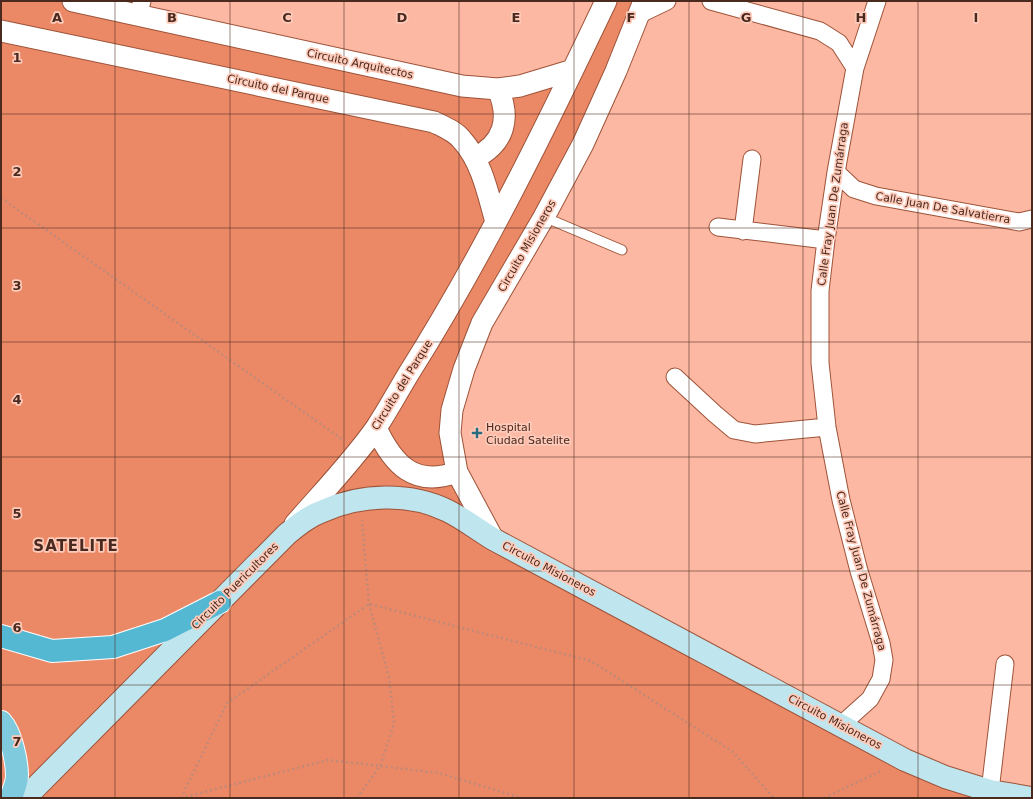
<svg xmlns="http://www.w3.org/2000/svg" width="1033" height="799" font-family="'DejaVu Sans',sans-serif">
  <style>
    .green { fill: #eb8967 }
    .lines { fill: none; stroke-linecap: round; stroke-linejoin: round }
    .service-casing { stroke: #9e5339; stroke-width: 11 }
    .minor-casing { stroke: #9e5339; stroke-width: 19 }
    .tertiary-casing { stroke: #9e5339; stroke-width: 23 }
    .secondary-casing { stroke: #9e5339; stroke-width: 24 }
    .primary-casing { stroke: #fff; stroke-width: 24 }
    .trunk-casing { stroke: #fff; stroke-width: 24 }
    .path { stroke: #c28977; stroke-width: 2.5; stroke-dasharray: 2 3; stroke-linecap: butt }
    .service { stroke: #fff; stroke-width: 9 }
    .minor { stroke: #fff; stroke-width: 17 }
    .tertiary { stroke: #fff; stroke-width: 21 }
    .secondary { stroke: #bfe5ee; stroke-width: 22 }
    .primary { stroke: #7fcadd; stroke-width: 22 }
    .trunk { stroke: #54b8d2; stroke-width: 22 }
    .grid { fill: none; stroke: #4a291e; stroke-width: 1; stroke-opacity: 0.55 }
    .poi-dot { fill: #2b6d80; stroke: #fecab9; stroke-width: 1.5 }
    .labels { text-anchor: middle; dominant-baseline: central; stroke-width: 3.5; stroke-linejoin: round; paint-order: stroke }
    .street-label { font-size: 11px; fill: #4a291e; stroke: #fecab9 }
    .poi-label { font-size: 11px; fill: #4a291e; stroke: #fecab9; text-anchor: start }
    .district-label { font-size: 15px; font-weight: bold; letter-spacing: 1px; fill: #4a291e; stroke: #fecab9 }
    .grid-label { font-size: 13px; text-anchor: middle; font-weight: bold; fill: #4a291e; stroke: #fecab9; stroke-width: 3.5; stroke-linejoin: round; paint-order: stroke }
  </style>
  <rect width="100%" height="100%" fill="#fcb8a2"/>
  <path class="green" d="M 1,1 L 55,1 L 138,16 L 457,95 L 573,76 L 608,1 L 652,1 L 445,409 L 492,542 L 540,567 L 700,664 L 854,741 L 898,769 L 1008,798 L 1,798 Z"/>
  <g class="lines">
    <g class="service-casing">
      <path id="service" d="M 544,217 L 622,250"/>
    </g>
    <g class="minor-casing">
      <path id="minor" d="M 711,1 L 820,31 L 839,43 L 855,68
        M 640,14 L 667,1
        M 138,16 L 142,1
        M 836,172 L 854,189 L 876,196 L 1019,222 L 1032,219
        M 718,227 L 826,240
        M 743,231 L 752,159
        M 675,377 L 715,414 L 734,430 L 755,434 L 827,427
        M 841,725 L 870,699 L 881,679 L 884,660 L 881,643 L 859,571 L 841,500 L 827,427 L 820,363 L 820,291 L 826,240 L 836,172 L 855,68 L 877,1
        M 990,791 L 1005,664"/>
    </g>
    <g class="tertiary-casing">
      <path id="tertiary" d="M 73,1 L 462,86 L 498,89 L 520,86 L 573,70
        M 1,31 L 434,122 C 444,127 455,131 462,140 C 482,162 488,194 496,222
        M 475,158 C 504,143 511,119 498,89
        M 376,428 C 393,464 414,488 457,472
        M 295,524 C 322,493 352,462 376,428 C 388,410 398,391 409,373 C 484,254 546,127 606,1
        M 493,539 L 457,472 L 450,433 L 452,410 L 464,369 L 482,323 L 544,217 L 583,144 L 616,71 L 644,1"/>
    </g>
    <g class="secondary-casing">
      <path id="secondary" d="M 25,798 L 287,534 C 298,525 309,516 323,511 C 361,494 410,492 448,511 C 464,519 478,530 493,539 L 905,760 L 945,777 L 990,791 L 1031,798"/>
    </g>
    <g class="primary-casing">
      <path id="primary" d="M 1,722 C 11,733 17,761 17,776 C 17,783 13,791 11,798"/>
    </g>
    <g class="trunk-casing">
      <path id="trunk" d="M 1,636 L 52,651 L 113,647 L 165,630 L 220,602"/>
    </g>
    <path class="path" d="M 1,198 L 343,440
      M 181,798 L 227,703 L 369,604 L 591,661 L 733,752 L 774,798
      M 181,798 L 328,760 L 439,773 L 522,798
      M 357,798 L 380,766 L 394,724 L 389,677 L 369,604 L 362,520
      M 824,798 L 881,771"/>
    <use href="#service" class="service"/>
    <use href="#minor" class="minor"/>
    <use href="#tertiary" class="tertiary"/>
    <use href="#secondary" class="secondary"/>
    <use href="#primary" class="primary"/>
    <use href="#trunk" class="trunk"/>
  </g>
  <path class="grid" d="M 115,1 L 115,798M 230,1 L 230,798M 344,1 L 344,798M 459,1 L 459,798M 574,1 L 574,798M 689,1 L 689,798M 803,1 L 803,798M 918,1 L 918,798M 1,114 L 1032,114M 1,228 L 1032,228M 1,342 L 1032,342M 1,457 L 1032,457M 1,571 L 1032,571M 1,685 L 1032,685"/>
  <path class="poi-dot" d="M475 427h4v4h4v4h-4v4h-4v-4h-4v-4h4z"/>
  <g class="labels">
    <g class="street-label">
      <text transform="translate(360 64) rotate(12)">Circuito Arquitectos</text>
      <text transform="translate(278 89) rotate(12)">Circuito del Parque</text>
      <text transform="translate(833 204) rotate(-82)">Calle Fray Juan De Zumárraga</text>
      <text transform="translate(943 208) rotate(10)">Calle Juan De Salvatierra</text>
      <text transform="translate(527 246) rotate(-60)">Circuito Misioneros</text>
      <text transform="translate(402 385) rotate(-58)">Circuito del Parque</text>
      <text transform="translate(549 569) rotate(28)">Circuito Misioneros</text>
      <text transform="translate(861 571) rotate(75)">Calle Fray Juan De Zumárraga</text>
      <text transform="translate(235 586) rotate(-45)">Circuito Puericultores</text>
      <text transform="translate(835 722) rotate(28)">Circuito Misioneros</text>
    </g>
    <g class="poi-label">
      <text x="486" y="427">Hospital<tspan x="486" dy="13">Ciudad Satelite</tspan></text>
    </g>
    <g class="district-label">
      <text x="76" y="546">SATELITE</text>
    </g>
  </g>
  <g class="grid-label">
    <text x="57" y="22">A</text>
    <text x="172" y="22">B</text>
    <text x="287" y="22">C</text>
    <text x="402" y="22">D</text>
    <text x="516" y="22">E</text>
    <text x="631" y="22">F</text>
    <text x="746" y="22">G</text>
    <text x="861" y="22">H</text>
    <text x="976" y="22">I</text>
    <text x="17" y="62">1</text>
    <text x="17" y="176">2</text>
    <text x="17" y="290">3</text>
    <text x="17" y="404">4</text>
    <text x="17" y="518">5</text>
    <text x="17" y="632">6</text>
    <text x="17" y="746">7</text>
  </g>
  <rect width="1033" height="799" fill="none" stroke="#4a291e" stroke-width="4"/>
</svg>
